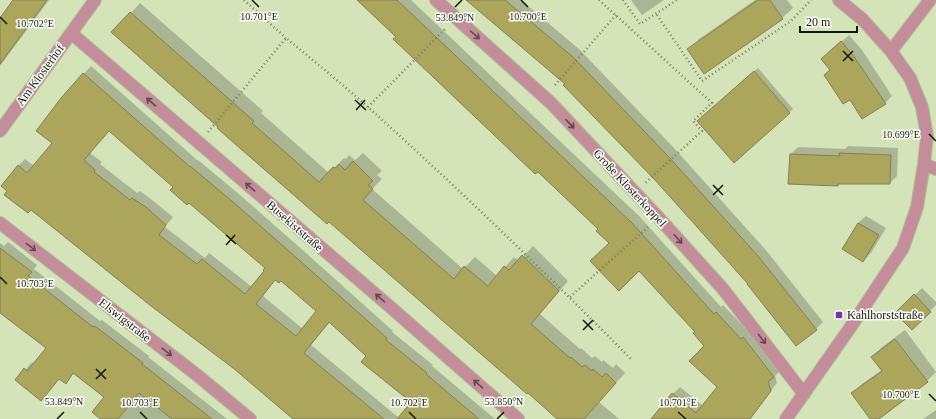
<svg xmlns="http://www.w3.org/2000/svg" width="936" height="419" font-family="Georgia,serif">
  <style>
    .shadow { fill: #0003; fill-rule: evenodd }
    .building { fill: #aca55c; stroke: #848056; fill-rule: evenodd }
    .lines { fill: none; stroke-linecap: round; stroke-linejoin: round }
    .minor-casing { stroke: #b1be98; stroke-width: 14 }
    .path { stroke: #747e60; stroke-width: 2.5; stroke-dasharray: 1 3; stroke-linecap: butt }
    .minor { stroke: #c48d9a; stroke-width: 12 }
    .oneway { stroke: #624c4a }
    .ticks { fill: none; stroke: #121708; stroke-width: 1.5 }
    .poi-dot { fill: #7337ad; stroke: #fbfef6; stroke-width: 1.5 }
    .labels { text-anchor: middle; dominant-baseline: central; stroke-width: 3; stroke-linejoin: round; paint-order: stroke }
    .street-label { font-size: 12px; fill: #121708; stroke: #fbfef6 }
    .poi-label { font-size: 12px; fill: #121708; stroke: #fbfef6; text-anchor: start }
    .ticks-label { font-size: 10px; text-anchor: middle; fill: #121708; stroke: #fbfef6; stroke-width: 3; stroke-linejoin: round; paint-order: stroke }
  </style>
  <rect width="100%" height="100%" fill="#d4e3b8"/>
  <path class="shadow" d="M 15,0 L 49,0 L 0,66 L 0,21 Z
    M 358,0 L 411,0 L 639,216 L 721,307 L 723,305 L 749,332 L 751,331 L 781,370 L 775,376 L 777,383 L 750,419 L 667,419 L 673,394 L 680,387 L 703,406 L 718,387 L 706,346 L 696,332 L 639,270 L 610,243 L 599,229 Z
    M 469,0 L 521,0 L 580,50 L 674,148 L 765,249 L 823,322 L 816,329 L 656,180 L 566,84 Z
    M 631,0 L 664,0 L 642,15 Z
    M 755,0 L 787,0 L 793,8 L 782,18 L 689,49 L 699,39 Z
    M 140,3 L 263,111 L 261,113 L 329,173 L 344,158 L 346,159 L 349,155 L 355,160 L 363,153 L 382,171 L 377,175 L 382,179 L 372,189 L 463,269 L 475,257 L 497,276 L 514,257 L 519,261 L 533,246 L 568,281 L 540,314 L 580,349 L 581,348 L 592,358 L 595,356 L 602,362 L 603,360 L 613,368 L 616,364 L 625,373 L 599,402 L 619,419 L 559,419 L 220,127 L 113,32 Z
    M 849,35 L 862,50 L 892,96 L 885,103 L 850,99 L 831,70 L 830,52 Z
    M 91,66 L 197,160 L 198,160 L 240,195 L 306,253 L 393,331 L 392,332 L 433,365 L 432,366 L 495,419 L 295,419 L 18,166 L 25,159 L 34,166 L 53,143 L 62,98 ZM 109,130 L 266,268 L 266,271 L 252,287 L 209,253 L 205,258 L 165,227 L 173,217 L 152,200 L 140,191 L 137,193 L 100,164 L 102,162 L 90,153 ZM 276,279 L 281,279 L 317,311 L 303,329 L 263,296 ZM 330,322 L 368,355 L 412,402 L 399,418 L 311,345 Z
    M 758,68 L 793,109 L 734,161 L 702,118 Z
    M 848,146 L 898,148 L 897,176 L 890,183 L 840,183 L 838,185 L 789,183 L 791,154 L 798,147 L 845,149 Z
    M 866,216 L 886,228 L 871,253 L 863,261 L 843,249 L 858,223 Z
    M 8,242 L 37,265 L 34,269 L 100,321 L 102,320 L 149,356 L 148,357 L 227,419 L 102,419 L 105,397 L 74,373 L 66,382 L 60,378 L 16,380 L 32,362 L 34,364 L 47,348 L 0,311 L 0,243 L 4,246 Z
    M 922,288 L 936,302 L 936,305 L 912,329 L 897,313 Z
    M 905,330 L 936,372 L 927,381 L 877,419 L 871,419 L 853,393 L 862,384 L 882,370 L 872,357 L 881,348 Z
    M 936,410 L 936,419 L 923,419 Z"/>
  <path class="building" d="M 13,0 L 47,0 L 0,64 L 0,18 Z
    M 357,0 L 397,0 L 632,223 L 714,314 L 716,312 L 741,339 L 743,337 L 774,377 L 768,382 L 771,391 L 750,419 L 651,419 L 672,393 L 696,413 L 717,387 L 689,361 L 704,346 L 693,333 L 695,332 L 639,271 L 619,291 L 590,261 L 609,243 L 596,231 L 598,229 L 538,172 L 535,174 L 393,39 L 396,37 Z
    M 466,0 L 505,0 L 573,57 L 667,155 L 758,256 L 817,330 L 796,346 L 747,284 L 748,284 L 655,180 L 563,85 L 565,84 Z
    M 758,0 L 770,0 L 783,19 L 704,74 L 687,49 Z
    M 130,12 L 254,121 L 252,123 L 319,182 L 333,167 L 336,168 L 339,164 L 345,170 L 353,161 L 373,181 L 368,185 L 373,189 L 363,200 L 454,279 L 464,266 L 488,286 L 504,266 L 509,270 L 522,255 L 559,291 L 531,324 L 570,358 L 571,357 L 582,367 L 585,365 L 592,371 L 593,369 L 602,377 L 606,373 L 616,383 L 584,419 L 557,419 L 528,393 L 527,394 L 329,222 L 327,224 L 234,143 L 217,128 L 218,127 L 111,32 Z
    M 841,41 L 855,58 L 886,104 L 862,119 L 850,100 L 843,104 L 824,75 L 830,70 L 821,59 Z
    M 754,71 L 790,113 L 734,163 L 697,121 Z
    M 83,73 L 190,167 L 190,166 L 233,202 L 299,260 L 387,338 L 386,340 L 427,373 L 426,374 L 479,419 L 397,419 L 411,402 L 361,362 L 366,356 L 329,322 L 304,353 L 384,419 L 293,419 L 233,368 L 151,306 L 31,210 L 28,213 L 4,195 L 7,191 L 1,186 L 18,165 L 27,173 L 52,143 L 36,131 L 61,98 ZM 109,131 L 173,187 L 170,190 L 187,205 L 189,203 L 265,268 L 263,270 L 264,271 L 245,294 L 202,259 L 197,264 L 159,235 L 166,225 L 146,207 L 132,198 L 130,200 L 94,172 L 95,170 L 84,160 ZM 275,280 L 279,283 L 281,281 L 316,311 L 296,336 L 256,304 Z
    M 839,153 L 891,155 L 890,184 L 838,184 L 838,186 L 788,184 L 790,154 L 840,156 Z
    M 858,223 L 879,235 L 863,262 L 842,249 Z
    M 0,248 L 32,272 L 28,276 L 93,327 L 95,326 L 143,363 L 142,364 L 212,419 L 172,419 L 139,393 L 118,419 L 100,419 L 92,412 L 104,397 L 73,373 L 66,384 L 59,379 L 41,401 L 15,380 L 24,368 L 27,371 L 46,348 L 0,313 Z
    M 914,294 L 931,312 L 912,330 L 895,313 Z
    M 895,339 L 928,382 L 879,419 L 870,419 L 851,393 L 882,371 L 871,357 Z"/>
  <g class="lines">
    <g class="minor-casing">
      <path id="minor" d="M 436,0 L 551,103 L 659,218 L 723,289 L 804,394
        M 71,33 L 388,305 L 518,419
        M 891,51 L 930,0
        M 0,131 L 95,0
        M 924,164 L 936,169
        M 0,223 L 197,375 L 250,419
        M 786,419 L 852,325 L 903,248 L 917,207 L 924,164 L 927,136 L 922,107 L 910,78 L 891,51 L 862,19 L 839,0"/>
    </g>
    <path class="path" d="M 244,0 L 286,38
      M 599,0 L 712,103 L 693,121 L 702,131 L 645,183
      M 623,0 L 640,24 L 677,0
      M 657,15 L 702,81 L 791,21 L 811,0
      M 555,85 L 616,15
      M 368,107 L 445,29
      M 208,132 L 286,38 C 314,61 342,84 369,108 C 459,189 546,273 631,359
      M 570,297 L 648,227"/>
    <use href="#minor" class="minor"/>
  </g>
  <defs><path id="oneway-shaft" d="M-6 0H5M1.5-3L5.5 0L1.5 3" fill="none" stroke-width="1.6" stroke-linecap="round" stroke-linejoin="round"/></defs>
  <g class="oneway">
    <use href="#oneway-shaft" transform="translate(475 35) rotate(42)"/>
    <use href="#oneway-shaft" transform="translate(151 102) rotate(-139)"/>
    <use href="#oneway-shaft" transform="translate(570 124) rotate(47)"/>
    <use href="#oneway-shaft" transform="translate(250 187) rotate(-139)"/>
    <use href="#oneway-shaft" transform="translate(678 239) rotate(48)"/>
    <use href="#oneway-shaft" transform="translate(31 247) rotate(38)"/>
    <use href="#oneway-shaft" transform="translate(380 298) rotate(-139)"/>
    <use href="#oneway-shaft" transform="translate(762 339) rotate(52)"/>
    <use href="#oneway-shaft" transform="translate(167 352) rotate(38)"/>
    <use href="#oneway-shaft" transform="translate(478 384) rotate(-139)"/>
  </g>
  <path class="ticks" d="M 252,0 L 259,7M 521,0 L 528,7M 455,7 L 462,0M 0,17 L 7,24M 843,51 L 853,61M 843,61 L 853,51M 355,100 L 366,110M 356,110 L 365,100M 929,134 L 936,141M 713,185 L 723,195M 713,195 L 723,185M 226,235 L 236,244M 226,245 L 235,235M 0,277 L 7,284M 583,320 L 593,330M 583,330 L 593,320M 96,369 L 106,379M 96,379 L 106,369M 929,394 L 936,401M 140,412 L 147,419M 409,412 L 416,419M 678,412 L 686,419M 57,419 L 64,412M 497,419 L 504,412"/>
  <rect class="poi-dot" x="835" y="311" width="8" height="8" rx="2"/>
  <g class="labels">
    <g class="street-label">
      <text transform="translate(40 75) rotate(-54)">Am Klosterhof</text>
      <text transform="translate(630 188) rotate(47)">Große Klosterkoppel</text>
      <text transform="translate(295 226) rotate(41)">Busekiststraße</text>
      <text transform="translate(125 320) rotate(38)">Elswigstraße</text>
    </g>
    <g class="poi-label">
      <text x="847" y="315">Kahlhorststraße</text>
    </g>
  </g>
  <g class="ticks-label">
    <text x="259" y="20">10.701°E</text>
    <text x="528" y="20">10.700°E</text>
    <text x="455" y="21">53.849°N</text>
    <text x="35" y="27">10.702°E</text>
    <text x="901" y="138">10.699°E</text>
    <text x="35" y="287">10.703°E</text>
    <text x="901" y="398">10.700°E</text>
    <text x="64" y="405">53.849°N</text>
    <text x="504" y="405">53.850°N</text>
    <text x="140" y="406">10.703°E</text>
    <text x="409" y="406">10.702°E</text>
    <text x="678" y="406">10.701°E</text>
  </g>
  <path d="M800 26v6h57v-6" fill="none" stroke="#121708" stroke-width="2"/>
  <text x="806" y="26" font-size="12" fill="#121708" stroke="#fbfef6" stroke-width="3" paint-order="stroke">20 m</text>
</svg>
